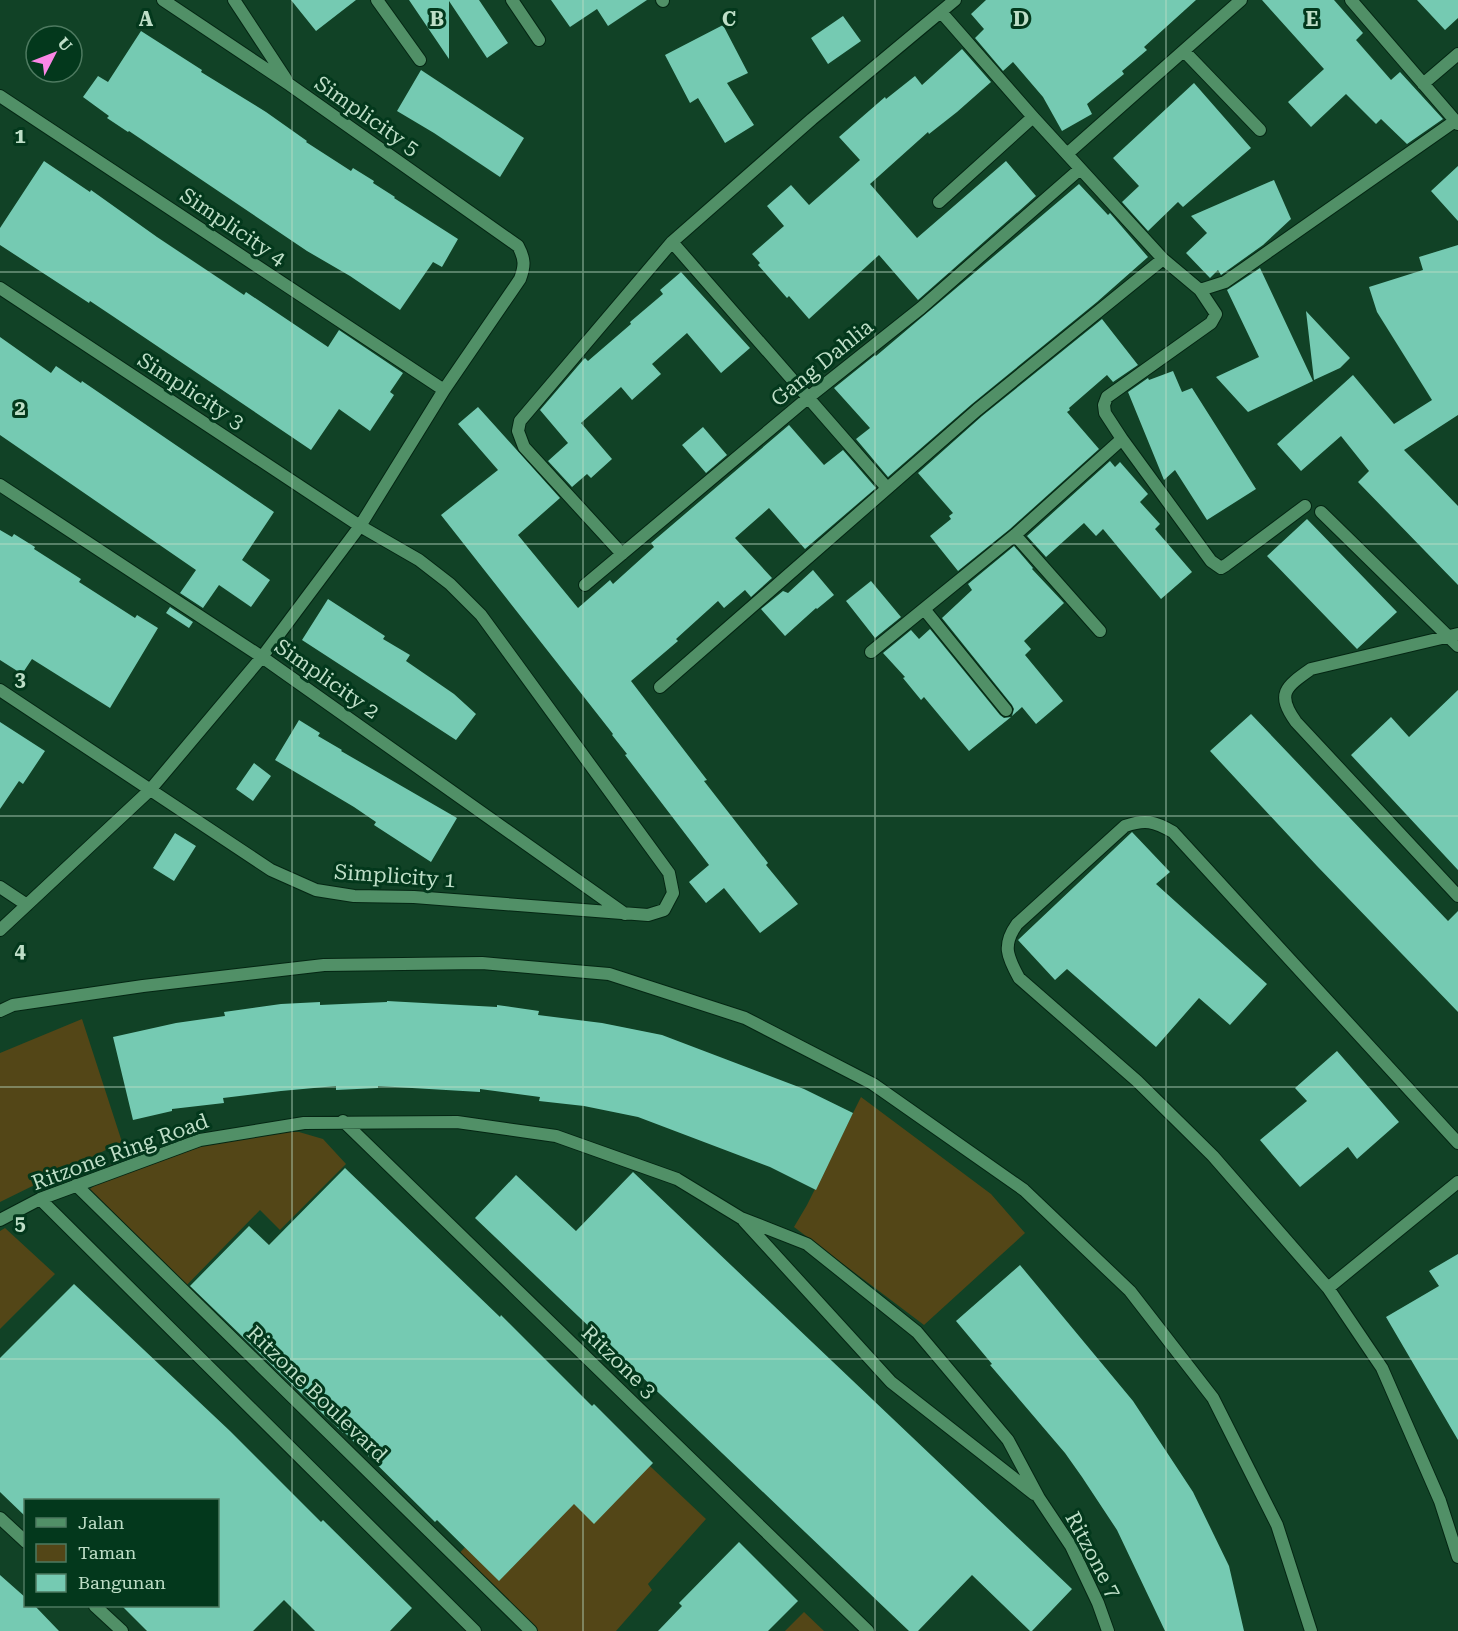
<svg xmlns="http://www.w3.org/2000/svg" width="1458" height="1631" font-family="'Roboto Serif',serif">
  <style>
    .green { fill: #534617 }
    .building { fill: #75cab2 }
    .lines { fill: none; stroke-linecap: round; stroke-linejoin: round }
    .street-casing { stroke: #042613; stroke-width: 14 }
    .street { stroke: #519067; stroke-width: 12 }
    .grid { fill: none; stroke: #bedec7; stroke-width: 1.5; stroke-opacity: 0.55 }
    .labels { text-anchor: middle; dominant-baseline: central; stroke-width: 6; stroke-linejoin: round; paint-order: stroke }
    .street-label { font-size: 21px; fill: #bedec7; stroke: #03381c }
    .grid-label { font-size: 20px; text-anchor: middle; font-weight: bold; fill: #bedec7; stroke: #03381c; stroke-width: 6; stroke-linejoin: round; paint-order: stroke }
  </style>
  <rect width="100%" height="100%" fill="#114226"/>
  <path class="green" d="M 82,1019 L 122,1142 L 0,1202 L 0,1053 Z
    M 861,1097 L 991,1194 L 1025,1233 L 924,1325 L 794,1227 L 807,1205 Z
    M 259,1131 L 299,1132 L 323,1139 L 346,1164 L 280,1230 L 260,1210 L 182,1290 L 79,1197 L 105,1178 L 146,1161 Z
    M 5,1228 L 55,1274 L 0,1329 L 0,1231 Z
    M 616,1434 L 706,1519 L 648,1584 L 652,1590 L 616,1631 L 536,1631 L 457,1556 L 473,1538 Z
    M 804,1612 L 824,1631 L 785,1631 Z"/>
  <path class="building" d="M 291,0 L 356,0 L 316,31 Z
    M 409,0 L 479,0 L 508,43 L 487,58 L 449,1 L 449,59 Z
    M 551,0 L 647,0 L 608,26 L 597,9 L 570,27 Z
    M 986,0 L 1196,0 L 1144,47 L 1147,50 L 1122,71 L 1124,74 L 1087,104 L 1092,114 L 1062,131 L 1043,97 L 1013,62 L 1003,71 L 975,38 L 984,29 L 971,14 Z
    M 1262,0 L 1334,0 L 1363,33 L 1356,40 L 1391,80 L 1400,72 L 1443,119 L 1407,144 L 1381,119 L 1376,124 L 1346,94 L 1311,127 L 1288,102 L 1324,69 Z
    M 1417,0 L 1458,0 L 1458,18 L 1445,30 Z
    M 843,16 L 861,41 L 828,64 L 811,38 Z
    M 723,25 L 748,73 L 727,83 L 754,125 L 725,143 L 698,98 L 690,103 L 665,55 Z
    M 141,31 L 202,70 L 201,72 L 266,112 L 307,141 L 306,142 L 351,171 L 353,168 L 374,181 L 373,183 L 395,197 L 394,198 L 458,239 L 442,267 L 433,262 L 400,310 L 350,276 L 307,251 L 129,131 L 128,132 L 107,118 L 109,116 L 83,97 L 98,76 L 108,82 Z
    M 962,49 L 991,82 L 957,112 L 929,134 L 928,132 L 870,184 L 917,238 L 1006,161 L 1036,196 L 918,300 L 879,255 L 809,319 L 789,296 L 787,298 L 758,265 L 760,263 L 752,254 L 784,226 L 767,206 L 791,185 L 809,205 L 860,160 L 839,137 L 885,97 L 886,99 L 915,76 L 922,85 Z
    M 421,70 L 524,138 L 500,177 L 434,133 L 397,111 Z
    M 1194,83 L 1251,148 L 1183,207 L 1178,202 L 1148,231 L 1122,202 L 1139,186 L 1113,158 Z
    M 44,161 L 90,192 L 91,190 L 157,237 L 244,295 L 246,292 L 328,347 L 339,330 L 403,373 L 390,392 L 394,395 L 370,431 L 339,409 L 311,450 L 114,317 L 90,301 L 89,303 L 0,245 L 0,228 Z
    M 1458,166 L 1458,221 L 1431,191 Z
    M 1274,180 L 1291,219 L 1263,245 L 1221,275 L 1218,270 L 1210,278 L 1186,253 L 1207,233 L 1191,216 Z
    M 1079,184 L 1108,215 L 1110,213 L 1148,257 L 1097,302 L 972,404 L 888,477 L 856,439 L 870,428 L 834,388 L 875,355 L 876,356 Z
    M 1458,245 L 1458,415 L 1404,450 L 1458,506 L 1458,585 L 1358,482 L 1369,471 L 1341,436 L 1301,471 L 1277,444 L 1353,375 L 1394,424 L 1432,400 L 1377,312 L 1369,287 L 1423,270 L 1419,257 Z
    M 1260,268 L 1313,381 L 1248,412 L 1216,377 L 1259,357 L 1227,290 Z
    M 681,272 L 750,348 L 721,373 L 687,333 L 652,364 L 661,374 L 632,400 L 621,387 L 581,423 L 612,459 L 591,478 L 587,474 L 572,487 L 548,461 L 568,443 L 540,410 L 583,360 L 585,358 L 588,361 L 631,324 L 630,322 L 663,294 L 660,290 Z
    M 1306,311 L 1350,358 L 1340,368 L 1314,380 Z
    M 1102,319 L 1138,365 L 1113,382 L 1107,375 L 1069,408 L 1070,410 L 1067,412 L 1099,449 L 1010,529 L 958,571 L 930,536 L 951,519 L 949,516 L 953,513 L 918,473 L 982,416 Z
    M 0,337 L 51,373 L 56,366 L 81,383 L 82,381 L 274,512 L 242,560 L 270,580 L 251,607 L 219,585 L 203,608 L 180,593 L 196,570 L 0,435 Z
    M 1173,371 L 1182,392 L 1192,388 L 1256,489 L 1207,520 L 1175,470 L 1164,480 L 1128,392 L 1148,378 L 1149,380 Z
    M 478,407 L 560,498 L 518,535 L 578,608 L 610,580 L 613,584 L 654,547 L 651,543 L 789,425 L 824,465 L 843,450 L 876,488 L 805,549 L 769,508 L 735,538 L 772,578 L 751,597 L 745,590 L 724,608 L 718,601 L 676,639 L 678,641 L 631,681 L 707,780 L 704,781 L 768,863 L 766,865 L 798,904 L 760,933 L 724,888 L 706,903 L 689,882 L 709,865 L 625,755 L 627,754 L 612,735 L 613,734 L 441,515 L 498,470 L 458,424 Z
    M 703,427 L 727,455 L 706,473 L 682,445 Z
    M 1110,461 L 1115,467 L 1120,462 L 1148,494 L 1140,502 L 1160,524 L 1155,529 L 1192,572 L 1161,599 L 1103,529 L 1096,536 L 1084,523 L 1046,557 L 1027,536 Z
    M 1307,519 L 1397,612 L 1357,649 L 1267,556 Z
    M 0,530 L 12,537 L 14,534 L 35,547 L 34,549 L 81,579 L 79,582 L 135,618 L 137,615 L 158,628 L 110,708 L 32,659 L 22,674 L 0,660 Z
    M 1014,546 L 1033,568 L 1032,569 L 1064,603 L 1024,641 L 1031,649 L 1025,655 L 1063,701 L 1036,724 L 1022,707 L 1012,716 L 1014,709 L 1012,705 L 942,618 L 972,590 L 968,584 Z
    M 813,570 L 834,595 L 817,609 L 816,608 L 785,636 L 761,609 L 783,591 L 788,593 Z
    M 871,581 L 901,617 L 875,638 L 846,601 Z
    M 328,599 L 385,636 L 383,639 L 410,655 L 406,661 L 454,694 L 476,714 L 456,740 L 302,640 Z
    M 170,607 L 193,622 L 189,628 L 166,613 Z
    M 930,629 L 1000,715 L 1004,718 L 1011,717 L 969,751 L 924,697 L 921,700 L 903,678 L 905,677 L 883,653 L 911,630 L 919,639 Z
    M 1458,690 L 1458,870 L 1351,755 L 1391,717 L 1409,737 Z
    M 1251,714 L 1448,921 L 1458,911 L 1458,1012 L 1317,866 L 1210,751 Z
    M 299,720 L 320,733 L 318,736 L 342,750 L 341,751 L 457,818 L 431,862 L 374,825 L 376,822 L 354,807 L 275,760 Z
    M 0,722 L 45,751 L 23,784 L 19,781 L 0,809 Z
    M 254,763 L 271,776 L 253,801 L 236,789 Z
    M 1132,832 L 1170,872 L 1156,884 L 1267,984 L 1230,1025 L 1199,998 L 1156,1047 L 1067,969 L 1055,980 L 1018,940 Z
    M 175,833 L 196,846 L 174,881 L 153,868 Z
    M 387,1001 L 497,1007 L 497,1005 L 539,1011 L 538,1015 L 602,1023 L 662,1035 L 804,1089 L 853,1113 L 816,1190 L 770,1167 L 638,1117 L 584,1106 L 539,1101 L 540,1097 L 480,1089 L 480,1092 L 378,1086 L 378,1088 L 336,1090 L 336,1086 L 281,1091 L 223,1098 L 224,1103 L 172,1109 L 172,1111 L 133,1120 L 113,1037 L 176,1023 L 225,1016 L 224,1012 L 281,1004 L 320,1002 L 320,1005 L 387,1002 Z
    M 1337,1051 L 1399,1122 L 1357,1159 L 1348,1147 L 1300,1187 L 1260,1140 L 1307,1101 L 1295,1088 Z
    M 345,1168 L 500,1317 L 501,1315 L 592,1406 L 594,1404 L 653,1463 L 594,1524 L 574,1504 L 499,1581 L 437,1520 L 435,1522 L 344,1432 L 343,1433 L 282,1375 L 190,1286 L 249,1226 L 269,1245 Z
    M 633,1172 L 1072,1589 L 1032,1631 L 1030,1631 L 972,1575 L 918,1631 L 909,1631 L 475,1218 L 516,1175 L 576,1231 Z
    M 1458,1254 L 1458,1440 L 1386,1317 L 1439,1286 L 1429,1271 Z
    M 1020,1265 L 1133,1401 L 1193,1492 L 1229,1566 L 1244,1631 L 1165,1631 L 1117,1530 L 1082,1477 L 1065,1453 L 990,1365 L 992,1364 L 956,1321 Z
    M 74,1284 L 230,1431 L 321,1522 L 323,1520 L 412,1608 L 390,1631 L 315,1631 L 284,1600 L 253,1631 L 147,1631 L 121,1605 L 218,1605 L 218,1500 L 26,1500 L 26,1517 L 0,1492 L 0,1358 Z
    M 739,1542 L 798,1601 L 768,1631 L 658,1631 L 682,1606 L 679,1603 Z
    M 0,1575 L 26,1598 L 26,1605 L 34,1605 L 59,1631 L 0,1631 Z"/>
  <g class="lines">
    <g class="street-casing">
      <path id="street" d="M 234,0 L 286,79
        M 377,0 L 420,60
        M 512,0 L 539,40
        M 662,0 L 663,1
        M 1351,0 L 1458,124
        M 941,12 L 1033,117 L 1163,259 L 1200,290 L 1216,314 L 1211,323 L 1107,397 L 1104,405 L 1105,413 L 1122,439 L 1211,561 L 1221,568 L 1226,565 L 1305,506
        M 1184,51 L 1260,130
        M 1423,84 L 1458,54
        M 0,96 L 444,390
        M 1067,154 L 1241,0
        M 939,202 L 1033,117
        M 672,242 L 887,488
        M 0,288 L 360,526 L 419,560 L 450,584 L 481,615 L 669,873 L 673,893 L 664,910 L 648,915 L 414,897 L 354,896 L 316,890 L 271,870 L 0,690
        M 1200,290 L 1225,282 L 1455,121
        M 0,485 L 262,657 L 625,914
        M 1321,512 L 1458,646
        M 1015,535 L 1100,631
        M 622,554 L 524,447 L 518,431 L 520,421 L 672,242 L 812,119 L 955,0
        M 585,585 L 809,397 L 921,308 L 1080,169
        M 924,609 L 1006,710
        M 1458,634 L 1311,669 C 1285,687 1276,694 1296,722 L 1458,896
        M 871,652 L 1015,535 L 1122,439
        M 660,687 L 977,410 L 1163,259
        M 0,887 L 27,905
        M 0,930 L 150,790 L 262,657 L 360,526 L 444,390 L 520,279 C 525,266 525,259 518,246 L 290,85 L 163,0
        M 0,1011 L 13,1005 L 143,986 L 324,965 L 482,963 L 609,974 L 745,1018 L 873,1084 L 1024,1190 L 1130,1291 L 1213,1398 L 1277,1525 L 1311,1631
        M 343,1121 L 868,1631
        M 1458,1143 L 1173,832 C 1154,821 1145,819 1125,826 L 1017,924 C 1002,945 1007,956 1019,978 L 1137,1081 L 1213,1156 L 1328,1288 L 1382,1368 L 1440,1501 L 1458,1557
        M 76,1185 L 531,1631
        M 40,1199 L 475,1631
        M 0,1220 L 40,1199 L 200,1140 L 304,1123 L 457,1122 L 556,1136 L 677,1179 L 741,1218 L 807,1244 L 917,1332 L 1008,1440 L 1039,1498 L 1071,1546 L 1098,1603 L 1108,1631
        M 744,1221 L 891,1382 L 1034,1494
        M 1328,1288 L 1458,1182
        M 0,1518 L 26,1542
        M 95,1606 L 122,1631"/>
    </g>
    <use href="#street" class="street"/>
  </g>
  <path class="grid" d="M 292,0 L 292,1631M 583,0 L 583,1631M 875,0 L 875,1631M 1166,0 L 1166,1631M 0,272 L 1458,272M 0,544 L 1458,544M 0,816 L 1458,816M 0,1087 L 1458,1087M 0,1359 L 1458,1359"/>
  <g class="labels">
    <g class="street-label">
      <text transform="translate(367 116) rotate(35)">Simplicity 5</text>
      <text transform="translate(233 227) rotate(34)">Simplicity 4</text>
      <text transform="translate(822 363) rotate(-39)">Gang Dahlia</text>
      <text transform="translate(191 391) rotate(33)">Simplicity 3</text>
      <text transform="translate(327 679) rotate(35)">Simplicity 2</text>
      <text transform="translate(395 876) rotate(4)">Simplicity 1</text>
      <text transform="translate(120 1152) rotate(-20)">Ritzone Ring Road</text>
      <text transform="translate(619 1362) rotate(44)">Ritzone 3</text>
      <text transform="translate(317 1394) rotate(44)">Ritzone Boulevard</text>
      <text transform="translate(1093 1555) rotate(62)">Ritzone 7</text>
    </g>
  </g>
  <g class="grid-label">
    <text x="146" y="26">A</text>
    <text x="437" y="26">B</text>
    <text x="729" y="26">C</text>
    <text x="1021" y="26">D</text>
    <text x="1312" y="26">E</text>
    <text x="20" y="143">1</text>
    <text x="20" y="415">2</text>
    <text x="20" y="686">3</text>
    <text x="20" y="958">4</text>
    <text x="20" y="1230">5</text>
  </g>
  <rect x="24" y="1499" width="195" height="108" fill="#03381c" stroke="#4e7a60" stroke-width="1.5"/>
  <rect x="36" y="1518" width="30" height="9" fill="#519067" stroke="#4e7a60" stroke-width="1.5"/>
  <text x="78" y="1529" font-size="18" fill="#bedec7">Jalan</text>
  <rect x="36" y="1544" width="30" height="18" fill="#534617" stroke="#4e7a60" stroke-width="1.5"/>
  <text x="78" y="1559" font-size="18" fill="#bedec7">Taman</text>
  <rect x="36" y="1574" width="30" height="18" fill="#75cab2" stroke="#4e7a60" stroke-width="1.5"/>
  <text x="78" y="1589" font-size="18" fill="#bedec7">Bangunan</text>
  <g transform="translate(54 54) rotate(48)"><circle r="28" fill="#03381c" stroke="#4e7a60" stroke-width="1.5"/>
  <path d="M0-4.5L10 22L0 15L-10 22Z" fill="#fb87e6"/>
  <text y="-9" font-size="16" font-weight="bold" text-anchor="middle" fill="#bedec7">U</text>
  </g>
</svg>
